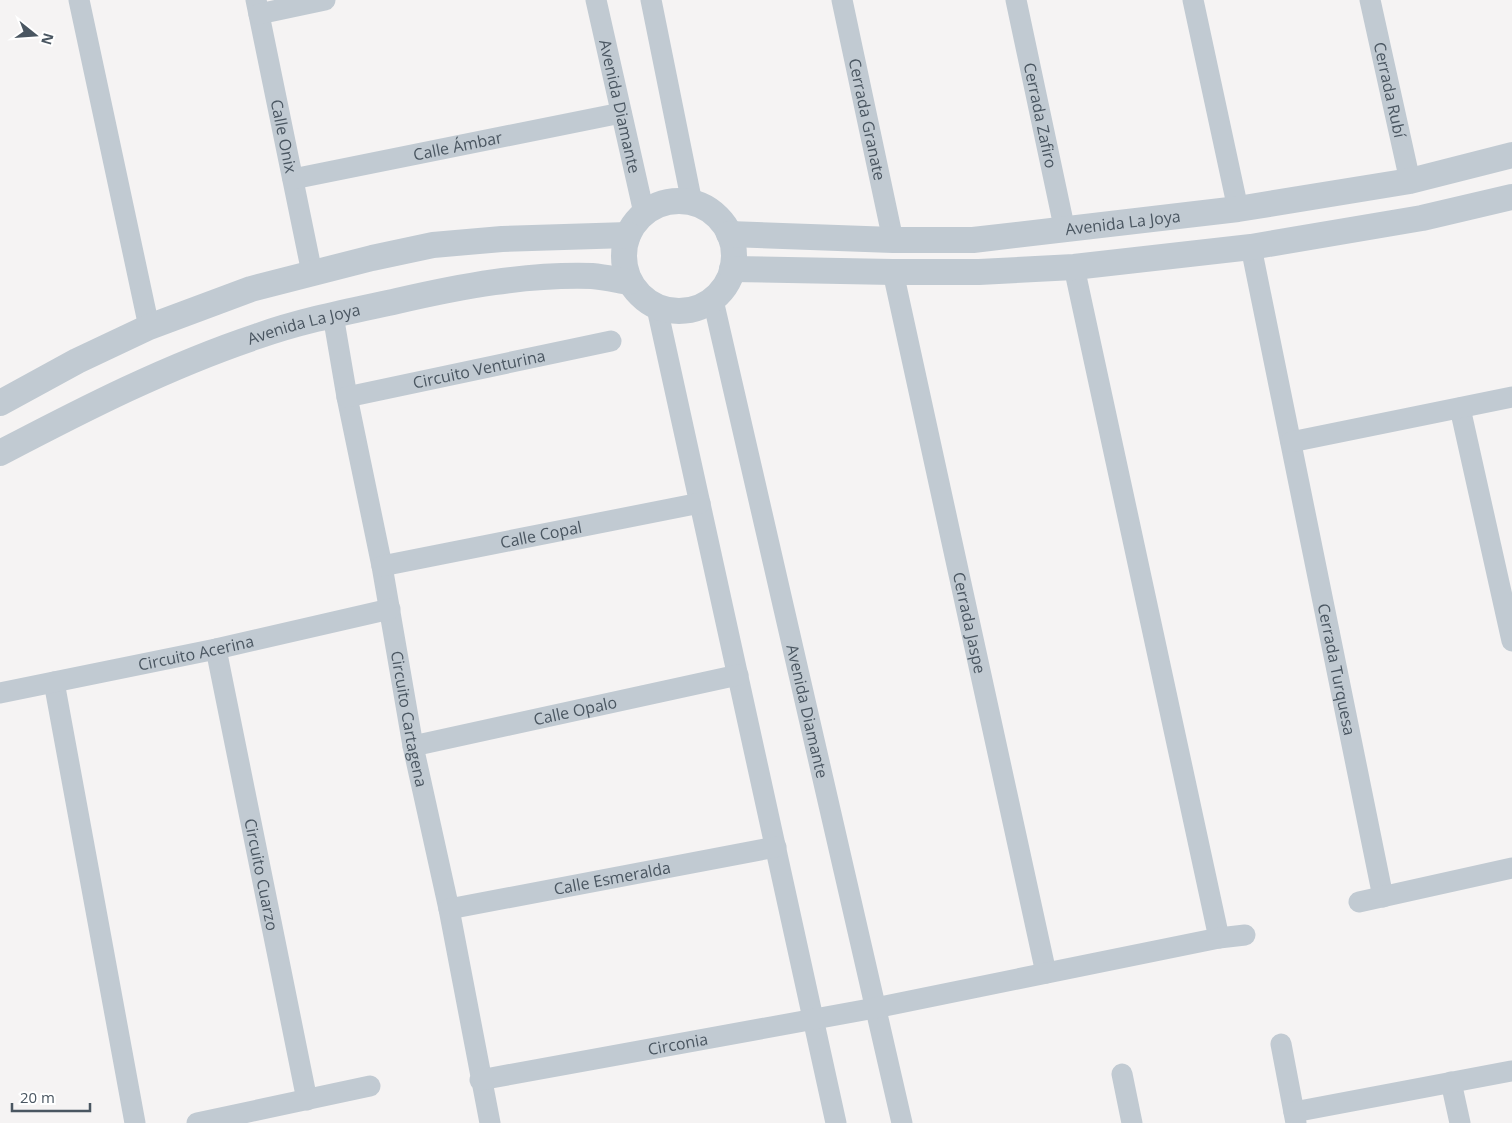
<svg xmlns="http://www.w3.org/2000/svg" width="1512" height="1123" font-family="'Open Sans',sans-serif">
  <style>
    .lines { fill: none; stroke-linecap: round; stroke-linejoin: round }
    .minor { stroke: #c1cad2; stroke-width: 21 }
    .tertiary { stroke: #c1cad2; stroke-width: 26 }
    .labels { text-anchor: middle; dominant-baseline: central; stroke-width: 4.5; stroke-linejoin: round; paint-order: stroke }
    .street-label { font-size: 16px; fill: #4a5661; stroke: #fff }
  </style>
  <rect width="100%" height="100%" fill="#f5f3f3"/>
  <g class="lines">
    <g class="minor">
      <path d="M 79,0 L 149,327"/>
      <path id="s1" d="M 256,0 L 312,273"/>
      <path id="s2" d="M 596,0 L 644,213"/>
      <path d="M 651,0 L 692,203"/>
      <path id="s3" d="M 842,0 L 893,240"/>
      <path id="s4" d="M 1016,0 L 1065,231"/>
      <path d="M 1193,0 L 1238,209"/>
      <path id="s5" d="M 1370,0 L 1410,181"/>
      <path d="M 259,14 L 325,0"/>
      <path id="s6" d="M 293,179 L 621,113"/>
      <path id="s7" d="M 1251,247 L 1383,897"/>
      <path d="M 1074,267 L 1219,938"/>
      <path id="s8" d="M 893,272 L 1046,973"/>
      <path id="s9" d="M 713,300 L 902,1123"/>
      <path d="M 657,308 L 836,1123"/>
      <path id="s10" d="M 333,315 L 347,397 L 382,566 L 413,746 L 449,909 L 490,1123"/>
      <path id="s11" d="M 347,397 L 611,341"/>
      <path d="M 1460,408 L 1512,641"/>
      <path d="M 1291,442 L 1512,397"/>
      <path id="s12" d="M 382,566 L 700,503"/>
      <path id="s13" d="M 216,649 L 307,1100"/>
      <path d="M 54,682 L 135,1123"/>
      <path id="s14" d="M 0,693 L 216,649 L 390,609"/>
      <path id="s15" d="M 413,746 L 738,675"/>
      <path d="M 1359,902 L 1512,868"/>
      <path id="s16" d="M 449,909 L 776,847"/>
      <path d="M 1281,1044 L 1296,1123"/>
      <path d="M 1122,1074 L 1132,1123"/>
      <path id="s17" d="M 480,1080 L 875,1008 L 1219,938 L 1245,935"/>
      <path d="M 1451,1082 L 1460,1123"/>
      <path d="M 1294,1112 L 1511,1071"/>
      <path d="M 197,1123 L 370,1086"/>
    </g>
    <g class="tertiary">
      <circle cx="679" cy="256" r="55"/>
      <path id="s18" d="M 729,234 L 893,240 L 973,240 L 1238,209 L 1410,181 L 1512,155"/>
      <path d="M 732,269 L 893,272 L 979,272 L 1074,267 L 1251,247 L 1422,218 L 1512,197"/>
      <path d="M 0,403 L 77,361 L 149,327 L 251,289 L 372,258 L 433,245 L 502,239 L 628,235"/>
      <path id="s19" d="M 0,453 C 84,409 168,366 258,336 C 303,320 351,311 397,301 C 462,286 526,274 592,276 C 604,277 617,280 629,282"/>
    </g>
  </g>
  <g class="labels">
    <g class="street-label">
      <text stroke="none"><textPath href="#s5" startOffset="92">Cerrada Rubí</textPath></text>
      <text stroke="none"><textPath href="#s2" startOffset="109">Avenida Diamante</textPath></text>
      <text stroke="none"><textPath href="#s4" startOffset="118">Cerrada Zafiro</textPath></text>
      <text stroke="none"><textPath href="#s3" startOffset="122">Cerrada Granate</textPath></text>
      <text stroke="none"><textPath href="#s1" startOffset="139">Calle Onix</textPath></text>
      <text stroke="none"><textPath href="#s6" startOffset="168">Calle Ámbar</textPath></text>
      <text stroke="none"><textPath href="#s18" startOffset="395">Avenida La Joya</textPath></text>
      <text stroke="none"><textPath href="#s19" startOffset="331">Avenida La Joya</textPath></text>
      <text stroke="none"><textPath href="#s11" startOffset="135">Circuito Venturina</textPath></text>
      <text stroke="none"><textPath href="#s12" startOffset="162">Calle Copal</textPath></text>
      <text stroke="none"><textPath href="#s8" startOffset="359">Cerrada Jaspe</textPath></text>
      <text stroke="none"><textPath href="#s14" startOffset="200">Circuito Acerina</textPath></text>
      <text stroke="none"><textPath href="#s7" startOffset="431">Cerrada Turquesa</textPath></text>
      <text stroke="none"><textPath href="#s15" startOffset="166">Calle Opalo</textPath></text>
      <text stroke="none"><textPath href="#s9" startOffset="422">Avenida Diamante</textPath></text>
      <text stroke="none"><textPath href="#s10" startOffset="411">Circuito Cartagena</textPath></text>
      <text stroke="none"><textPath href="#s13" startOffset="230">Circuito Cuarzo</textPath></text>
      <text stroke="none"><textPath href="#s16" startOffset="166">Calle Esmeralda</textPath></text>
      <text stroke="none"><textPath href="#s17" startOffset="201">Circonia</textPath></text>
    </g>
  </g>
  <g transform="translate(35 35) rotate(107)" stroke="#ffffff" stroke-width="4" paint-order="stroke">
  <path d="M0-4L9 19L0 12L-9 19Z" fill="#4a5661"/>
  <text y="-8" font-size="14" font-weight="bold" text-anchor="middle" fill="#4a5661">N</text>
  </g>
  <path d="M12 1103v8h78v-8" fill="none" stroke="#4a5661" stroke-width="2.5"/>
  <text x="20" y="1103" font-size="15" fill="#4a5661" stroke="#ffffff" stroke-width="4" paint-order="stroke">20 m</text>
</svg>
